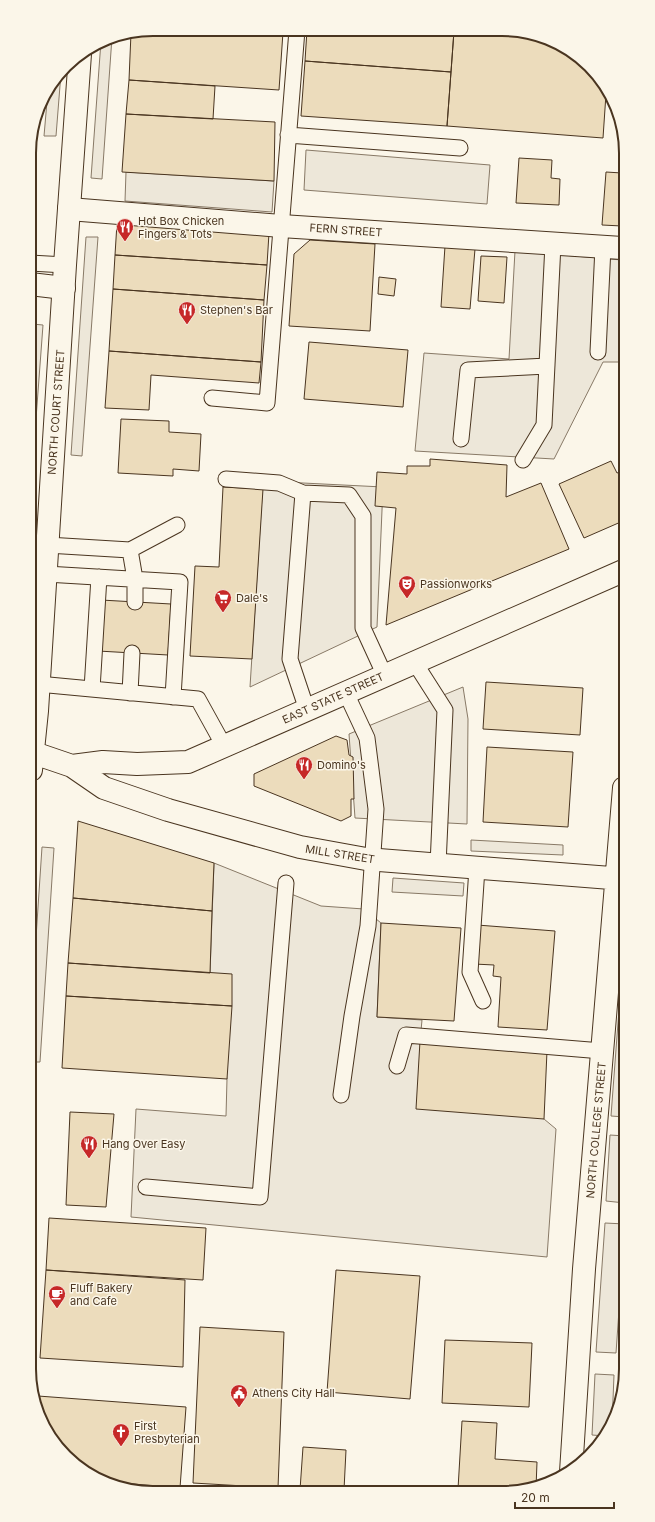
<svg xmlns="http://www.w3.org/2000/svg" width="655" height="1522" font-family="Inter,sans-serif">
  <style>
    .parking { fill: #ede7d9; stroke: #887966 }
    .building { fill: #ecdcbc; stroke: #4a3520 }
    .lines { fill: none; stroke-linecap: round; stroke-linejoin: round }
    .lane-casing { stroke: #4a3520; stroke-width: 17 }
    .street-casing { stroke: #4a3520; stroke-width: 24 }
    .secondary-casing { stroke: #4a3520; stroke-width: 24 }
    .lane { stroke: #fbf6e9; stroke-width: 15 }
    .street { stroke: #fbf6e9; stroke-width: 22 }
    .secondary { stroke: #fbf6e9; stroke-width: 22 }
    .labels { text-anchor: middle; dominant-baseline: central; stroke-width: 3; stroke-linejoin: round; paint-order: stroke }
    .poi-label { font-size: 11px; fill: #4a3520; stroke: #fbf6e9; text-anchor: start }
    .street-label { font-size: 11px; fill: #4a3520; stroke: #fbf6e9 }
    .rim { fill: none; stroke: #4a3520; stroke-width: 2 }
  </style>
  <rect width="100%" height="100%" fill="#fbf6e9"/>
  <path class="parking" d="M 112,37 L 102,179 L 91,178 L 101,41 L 106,38 Z
    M 61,73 L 56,136 L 44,136 L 48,90 Z
    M 306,150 L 490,165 L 487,204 L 304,190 Z
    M 126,172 L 274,181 L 272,212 L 125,201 Z
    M 86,237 L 98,237 L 82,456 L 71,455 Z
    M 515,251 L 622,260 L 623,362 L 603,362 L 554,459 L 415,451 L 424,353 L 509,359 Z
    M 32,324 L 43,325 L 30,499 L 30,356 Z
    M 263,481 L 383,487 L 377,627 L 250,687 Z
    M 463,687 L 468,719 L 467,824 L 355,818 L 349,734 Z
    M 471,840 L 563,845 L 563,855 L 471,851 Z
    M 42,847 L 54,848 L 40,1062 L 32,1062 L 32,998 Z
    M 214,863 L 321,906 L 364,909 L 381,923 L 377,1017 L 422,1020 L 420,1041 L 544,1119 L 556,1129 L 547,1257 L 131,1217 L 136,1109 L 226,1116 L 227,1079 L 210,973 Z
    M 393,878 L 464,883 L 463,896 L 392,892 Z
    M 624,943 L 625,1117 L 611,1116 Z
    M 610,1135 L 625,1136 L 625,1203 L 606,1201 Z
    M 605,1223 L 625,1224 L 616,1353 L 596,1352 Z
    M 595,1374 L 614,1375 L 612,1424 L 605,1436 L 592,1435 Z"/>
  <path class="building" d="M 153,29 L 247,30 L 283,32 L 279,90 L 129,80 L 131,33 Z
    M 247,30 L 283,30 L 283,32 Z
    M 307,30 L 454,31 L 451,72 L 305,61 Z
    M 454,31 L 526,31 L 557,42 L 590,65 L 606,94 L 603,138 L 447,126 Z
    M 305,61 L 451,72 L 447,126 L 301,116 Z
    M 129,80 L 215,86 L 213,119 L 126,114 Z
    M 126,114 L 275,122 L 274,181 L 122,172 Z
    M 519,158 L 552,160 L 551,178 L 560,179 L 559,205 L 516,203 Z
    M 606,172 L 622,173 L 622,226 L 602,225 Z
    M 117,223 L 269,233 L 267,265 L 115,255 Z
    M 310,240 L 375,244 L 370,331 L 289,326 L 294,254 Z
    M 445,246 L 475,249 L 470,309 L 441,307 Z
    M 115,255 L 267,265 L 264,300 L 113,289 Z
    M 481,256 L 507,257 L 504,303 L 478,301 Z
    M 379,277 L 396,279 L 394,296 L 378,294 Z
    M 113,289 L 264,300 L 261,362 L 109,351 Z
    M 309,342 L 408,350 L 403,407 L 304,399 Z
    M 109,351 L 261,362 L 259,383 L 151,375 L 149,410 L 105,408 Z
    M 121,419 L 169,421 L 169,432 L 201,434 L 199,471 L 173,469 L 173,476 L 118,473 Z
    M 430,459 L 507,465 L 506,497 L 541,483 L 569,549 L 386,625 L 396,508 L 375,506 L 377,472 L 407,474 L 407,466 L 430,466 Z
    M 611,461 L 617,473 L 623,471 L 623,521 L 584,538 L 559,484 Z
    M 223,487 L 263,489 L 252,659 L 190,656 L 195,566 L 219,567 Z
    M 101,600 L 171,604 L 168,655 L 98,651 Z
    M 486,682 L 583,688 L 580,735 L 483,729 Z
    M 336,736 L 347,740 L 349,755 L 353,757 L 354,799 L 351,799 L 351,816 L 341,821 L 254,786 L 254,774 Z
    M 487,747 L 573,752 L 568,827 L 483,822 Z
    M 78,821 L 214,863 L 212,911 L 73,898 Z
    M 73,898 L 212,911 L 210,973 L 68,963 Z
    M 381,923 L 461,928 L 454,1021 L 377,1017 Z
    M 477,925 L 555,931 L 547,1030 L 498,1027 L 501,977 L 493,976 L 494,965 L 474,964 Z
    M 68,963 L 232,974 L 232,1006 L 66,996 Z
    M 66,996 L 232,1006 L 227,1079 L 62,1068 Z
    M 420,1041 L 547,1051 L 544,1119 L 416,1109 Z
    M 70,1112 L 114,1114 L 106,1207 L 66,1205 Z
    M 49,1218 L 206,1228 L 203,1280 L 46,1270 Z
    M 46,1270 L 185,1280 L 183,1367 L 40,1358 Z
    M 336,1270 L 420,1276 L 410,1399 L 327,1392 Z
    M 200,1327 L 284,1332 L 278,1488 L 193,1483 Z
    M 445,1340 L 532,1343 L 529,1407 L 442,1403 Z
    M 38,1396 L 186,1407 L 180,1488 L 110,1482 L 71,1462 L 46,1431 L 37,1410 Z
    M 462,1421 L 497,1423 L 495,1459 L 537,1462 L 536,1488 L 458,1489 Z
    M 303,1447 L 346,1450 L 344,1490 L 300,1490 Z"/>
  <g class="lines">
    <g class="lane-casing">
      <path id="lane" d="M 288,135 L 460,148
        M 30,263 L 65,265
        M 598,352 L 603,247
        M 212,398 L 267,403 L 297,30
        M 461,439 L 468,370 L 547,366
        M 523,460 L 544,425 L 553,244
        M 226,479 L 279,483 L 303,493
        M 47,545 L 130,550 L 177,525
        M 130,550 L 135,579 L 135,602
        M 46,574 L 180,582 L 173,697
        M 415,663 L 445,710 L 438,865
        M 38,684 L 198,699 L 224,746
        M 92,689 L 99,577
        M 130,693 L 132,653
        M 307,710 L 290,659 L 303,493 L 349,495 L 363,516 L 363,628 L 385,676
        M 477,868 L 470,972 L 483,1001
        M 397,1066 L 406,1035 L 602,1051
        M 341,1095 L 352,1016 L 368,926 L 376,809 L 367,738 L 346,693
        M 146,1187 L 260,1197 L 286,883"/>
    </g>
    <g class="street-casing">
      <path id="street" d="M 69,209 L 281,226 L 622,248
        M 30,284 L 64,288"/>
    </g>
    <g class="secondary-casing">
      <path id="secondary" d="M 31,752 L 72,766 L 103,762 L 137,764 L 188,762 L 623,571
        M 72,766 L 104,788 L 168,810 L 300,847 L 366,859 L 624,879
        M 31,770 L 37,711 L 65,265 L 80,54
        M 571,1472 L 584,1269 L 624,788"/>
    </g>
    <use href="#lane" class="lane"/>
    <use href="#street" class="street"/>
    <use href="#secondary" class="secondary"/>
  </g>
  <defs>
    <g id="restaurant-pin" transform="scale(0.9)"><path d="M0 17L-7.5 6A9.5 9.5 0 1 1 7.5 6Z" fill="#c62828" stroke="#fbf6e9"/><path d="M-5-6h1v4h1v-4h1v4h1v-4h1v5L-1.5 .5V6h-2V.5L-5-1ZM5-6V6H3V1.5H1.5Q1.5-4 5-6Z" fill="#fff"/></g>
    <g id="theatre-pin" transform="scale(0.9)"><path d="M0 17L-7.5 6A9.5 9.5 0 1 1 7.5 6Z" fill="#c62828" stroke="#fbf6e9"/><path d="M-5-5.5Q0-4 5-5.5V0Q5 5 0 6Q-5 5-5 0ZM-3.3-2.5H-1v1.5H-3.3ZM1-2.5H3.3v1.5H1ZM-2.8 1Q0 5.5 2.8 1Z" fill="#fff"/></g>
    <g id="supermarket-pin" transform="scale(0.9)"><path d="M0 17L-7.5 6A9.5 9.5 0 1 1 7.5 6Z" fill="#c62828" stroke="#fbf6e9"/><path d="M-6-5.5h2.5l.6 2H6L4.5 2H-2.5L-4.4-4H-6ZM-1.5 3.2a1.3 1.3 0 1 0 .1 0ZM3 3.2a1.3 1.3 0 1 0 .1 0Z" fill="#fff"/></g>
    <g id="cafe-pin" transform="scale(0.9)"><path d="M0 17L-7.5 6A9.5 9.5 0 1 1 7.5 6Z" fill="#c62828" stroke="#fbf6e9"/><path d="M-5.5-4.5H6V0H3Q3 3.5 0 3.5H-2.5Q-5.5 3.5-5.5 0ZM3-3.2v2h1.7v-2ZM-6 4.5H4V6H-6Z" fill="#fff"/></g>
    <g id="civic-pin" transform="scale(0.9)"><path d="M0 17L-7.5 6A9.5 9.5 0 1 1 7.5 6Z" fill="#c62828" stroke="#fbf6e9"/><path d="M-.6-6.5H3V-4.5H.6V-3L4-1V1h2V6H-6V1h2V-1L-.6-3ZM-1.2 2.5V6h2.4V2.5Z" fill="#fff"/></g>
    <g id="church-pin" transform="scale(0.9)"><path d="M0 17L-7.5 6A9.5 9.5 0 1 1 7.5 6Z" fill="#c62828" stroke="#fbf6e9"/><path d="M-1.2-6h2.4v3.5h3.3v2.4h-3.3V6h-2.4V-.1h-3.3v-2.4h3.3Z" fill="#fff"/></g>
  </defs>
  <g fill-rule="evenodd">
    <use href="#restaurant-pin" x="125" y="227"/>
    <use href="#restaurant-pin" x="187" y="310"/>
    <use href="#theatre-pin" x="407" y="584"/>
    <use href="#supermarket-pin" x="223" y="598"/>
    <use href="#restaurant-pin" x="304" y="765"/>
    <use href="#restaurant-pin" x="89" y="1144"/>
    <use href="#cafe-pin" x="57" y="1294"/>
    <use href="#civic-pin" x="239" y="1393"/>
    <use href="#church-pin" x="121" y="1432"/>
  </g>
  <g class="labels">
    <g class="poi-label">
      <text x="138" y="221">Hot Box Chicken<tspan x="138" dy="13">Fingers &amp; Tots</tspan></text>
      <text x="200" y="310">Stephen's Bar</text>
      <text x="420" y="584">Passionworks</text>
      <text x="236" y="598">Dale's</text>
      <text x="317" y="765">Domino's</text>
      <text x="102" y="1144">Hang Over Easy</text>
      <text x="70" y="1288">Fluff Bakery<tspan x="70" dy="13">and Cafe</tspan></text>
      <text x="252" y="1393">Athens City Hall</text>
      <text x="134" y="1426">First<tspan x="134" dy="13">Presbyterian</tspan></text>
    </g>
    <g class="street-label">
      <text transform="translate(346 230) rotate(4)">FERN STREET</text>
      <text transform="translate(56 412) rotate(-86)">NORTH COURT STREET</text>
      <text transform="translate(333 698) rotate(-24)">EAST STATE STREET</text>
      <text transform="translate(340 854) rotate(9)">MILL STREET</text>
      <text transform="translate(596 1130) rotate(-85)">NORTH COLLEGE STREET</text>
    </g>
  </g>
  <path d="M0 0H655V1522H0ZM153 36H502A117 117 0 0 1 619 153V1369A117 117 0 0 1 502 1486H153A117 117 0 0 1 36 1369V153A117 117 0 0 1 153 36Z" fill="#fbf6e9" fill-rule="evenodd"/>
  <path class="rim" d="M153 36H502A117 117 0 0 1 619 153V1369A117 117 0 0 1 502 1486H153A117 117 0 0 1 36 1369V153A117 117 0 0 1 153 36Z"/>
  <path d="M515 1502v6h99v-6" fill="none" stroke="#4a3520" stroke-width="2"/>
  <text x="521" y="1502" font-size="12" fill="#4a3520" stroke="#fbf6e9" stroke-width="3" paint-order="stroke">20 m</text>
</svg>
